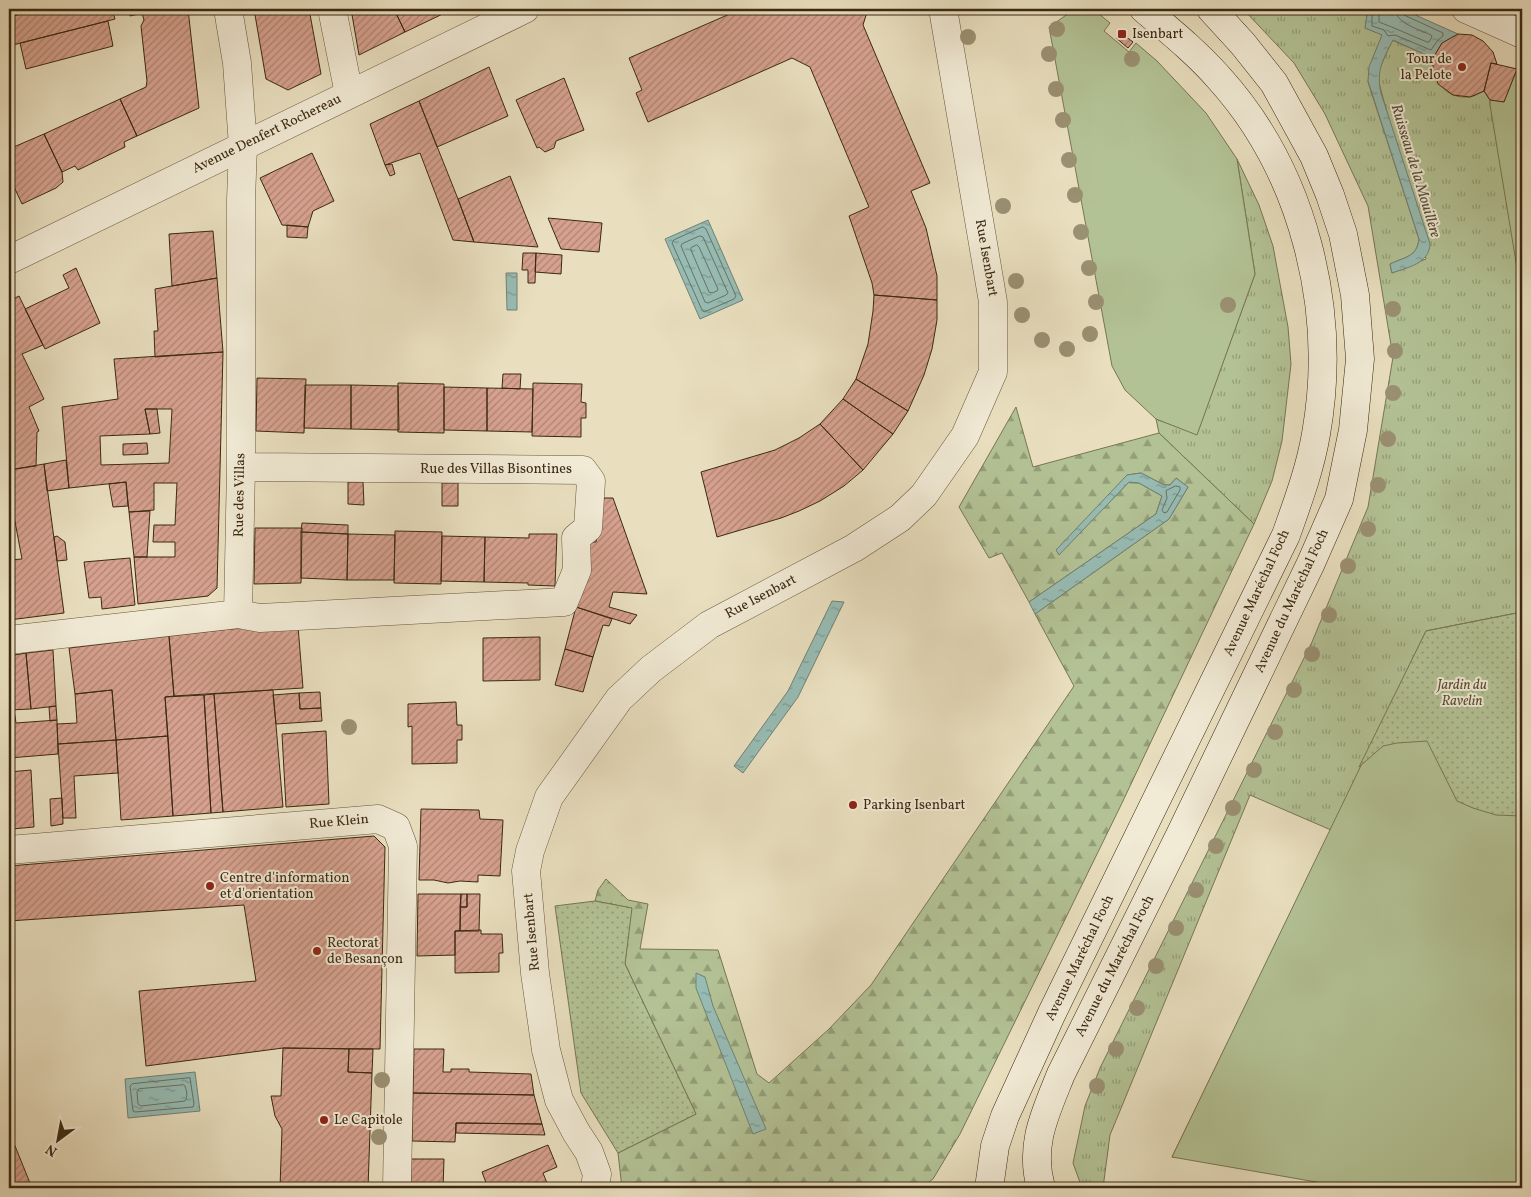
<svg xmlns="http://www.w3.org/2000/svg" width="1531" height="1197" font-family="Vollkorn,serif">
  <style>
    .grass { fill: url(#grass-tufts); stroke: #777654 }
    .forest { fill: url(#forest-firs); stroke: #777654 }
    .park { fill: #b3c295; stroke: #777654 }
    .garden { fill: url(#garden-dots); stroke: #777654 }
    .water { fill: url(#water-ripples); stroke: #728173 }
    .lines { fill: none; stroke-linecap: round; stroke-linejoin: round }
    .shore { stroke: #697263; stroke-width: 1 }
    .building { fill: url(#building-hatch); stroke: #3b2912; fill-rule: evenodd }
    .street-casing { stroke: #66563d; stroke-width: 29 }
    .secondary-casing { stroke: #3b2912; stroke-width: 29 }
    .street { stroke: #f1ead5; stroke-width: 28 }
    .secondary { stroke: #f1ead5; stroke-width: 28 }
    .tree { fill: #9a9072 }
    .poi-dot { fill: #8f2418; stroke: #f1ead5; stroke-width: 2 }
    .labels { text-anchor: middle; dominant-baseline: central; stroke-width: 4; stroke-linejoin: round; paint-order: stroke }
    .poi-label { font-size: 14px; fill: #3b2912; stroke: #f1ead5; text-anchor: start }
    .street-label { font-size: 14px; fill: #3b2912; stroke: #f1ead5 }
    .park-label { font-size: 14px; font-style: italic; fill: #594f33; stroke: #f1ead5 }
    .water-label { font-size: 15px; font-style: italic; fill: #524e3a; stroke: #f1ead5 }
  </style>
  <defs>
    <pattern id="grass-tufts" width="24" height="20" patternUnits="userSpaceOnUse" patternTransform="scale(1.25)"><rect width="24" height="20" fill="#b3c295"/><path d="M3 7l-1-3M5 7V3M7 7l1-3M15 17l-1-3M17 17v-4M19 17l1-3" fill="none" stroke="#939e78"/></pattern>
    <pattern id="forest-firs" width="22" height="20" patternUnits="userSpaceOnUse" patternTransform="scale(1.25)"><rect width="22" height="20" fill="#b3c295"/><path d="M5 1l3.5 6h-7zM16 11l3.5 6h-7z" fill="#939e78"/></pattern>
    <pattern id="garden-dots" width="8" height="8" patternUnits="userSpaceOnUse" patternTransform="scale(1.25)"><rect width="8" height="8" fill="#b3c295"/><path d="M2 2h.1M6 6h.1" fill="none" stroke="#939e78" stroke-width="1.8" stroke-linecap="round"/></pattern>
    <pattern id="water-ripples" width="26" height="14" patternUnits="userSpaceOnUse" patternTransform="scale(1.25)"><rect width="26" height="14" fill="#97bcb4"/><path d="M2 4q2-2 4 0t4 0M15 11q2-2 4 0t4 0" fill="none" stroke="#7c9991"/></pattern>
    <pattern id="building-hatch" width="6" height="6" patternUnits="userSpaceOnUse" patternTransform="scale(1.25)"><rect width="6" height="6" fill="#d6a18e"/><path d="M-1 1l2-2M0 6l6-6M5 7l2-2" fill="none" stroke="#af8373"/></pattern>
  </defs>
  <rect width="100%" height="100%" fill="#e9dfbf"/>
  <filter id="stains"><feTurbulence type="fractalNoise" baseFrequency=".004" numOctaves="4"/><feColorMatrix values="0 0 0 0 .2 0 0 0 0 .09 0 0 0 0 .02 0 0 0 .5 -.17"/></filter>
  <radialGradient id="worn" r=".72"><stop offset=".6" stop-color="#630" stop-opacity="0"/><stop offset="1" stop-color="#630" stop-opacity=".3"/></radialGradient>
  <path class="grass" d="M 1243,9 L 1368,9 L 1365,28 L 1383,35 C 1375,51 1370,64 1368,82 L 1419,239 C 1417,257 1405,257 1390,264 L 1392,273 L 1426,259 L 1378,79 L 1380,68 L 1392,40 L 1433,58 C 1434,79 1443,99 1469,97 C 1474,97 1479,93 1484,91 L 1490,100 L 1490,105 L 1522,132 L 1522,612 L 1426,631 L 1522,1188 L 1172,1157 L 1331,830 L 1250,795 L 1110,1135 L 1103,1188 L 1082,1188 L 1073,1163 L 1085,1106 L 1100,1068 L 1312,642 L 1368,507 L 1393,357 L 1368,206 L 1325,114 L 1294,63 Z
    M 1237,159 L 1259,205 L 1273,246 L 1288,327 L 1291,364 L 1282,441 L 1272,481 L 1254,524 L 1159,433 L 1156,419 L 1197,434 L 1255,274 Z"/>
  <path class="forest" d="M 1016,407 L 1033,467 L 1159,433 L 1254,524 L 1122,803 L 960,1134 L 933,1179 L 921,1188 L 622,1188 L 618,1153 L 696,1114 L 625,964 L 631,908 L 595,901 L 598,890 L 606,879 L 628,900 L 648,904 L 640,949 L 718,950 L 757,1074 L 769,1083 L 829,1029 L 871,985 L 1074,686 L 1035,614 L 1169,519 L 1188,487 L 1176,478 L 1170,485 L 1164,485 L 1141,473 L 1127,475 L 1059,554 L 1129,482 L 1139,483 L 1162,496 L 1156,514 L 1029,602 L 1002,553 L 989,558 L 959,507 Z"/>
  <path class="park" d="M 1075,9 L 1093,9 L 1110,23 L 1104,31 L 1129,52 L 1136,43 L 1157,61 L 1206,113 L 1237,159 L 1255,274 L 1197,435 L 1156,419 L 1125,390 L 1112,366 L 1049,27 Z
    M 1517,69 L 1522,70 L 1522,298 L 1490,105 L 1490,100 L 1504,101 Z
    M 1522,612 L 1522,1188 L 1351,1188 L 1172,1157 L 1426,631 Z"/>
  <path class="garden" d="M 1522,612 L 1522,816 L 1496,815 L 1473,808 L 1457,801 L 1427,741 L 1397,743 L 1383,746 L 1359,767 L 1426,631 Z
    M 595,901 L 632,908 L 625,964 L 696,1114 L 618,1153 L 581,1093 L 555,906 Z"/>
  <path class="water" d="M 1368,9 L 1402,9 L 1458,34 L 1442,43 L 1433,58 L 1393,40 C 1383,60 1376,70 1381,93 L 1430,244 C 1429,264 1408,267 1392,273 L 1390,264 C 1405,257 1417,257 1419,239 L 1368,81 L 1369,67 L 1382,35 L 1365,28 Z
    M 708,220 L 743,300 L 700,319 L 665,239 Z
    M 506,273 L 517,273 L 517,310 L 507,310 Z
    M 1141,473 L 1164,485 L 1170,485 L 1176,478 L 1188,487 L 1169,519 L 1035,614 L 1029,602 L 1156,514 L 1162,496 L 1139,483 L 1129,482 L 1059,555 L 1056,550 L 1127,475 Z
    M 832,601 L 844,602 L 798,697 L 743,773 L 734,766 L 788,691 Z
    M 696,973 L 705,977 L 713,1006 L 766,1129 L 753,1134 L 696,988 Z
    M 195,1072 L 200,1111 L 128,1118 L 125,1079 Z"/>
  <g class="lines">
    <path class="shore" d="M 1372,9 L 1372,26 L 1384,30 L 1388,36 L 1395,35 L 1431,50 L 1438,40 L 1443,36 L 1443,33 L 1404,15 L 1401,9
      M 1379,9 L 1379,22 C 1395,28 1410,35 1427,42 L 1429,42 L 1432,37 L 1431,35 C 1419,29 1396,24 1395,9
      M 703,227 L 706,229 L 736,296 L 734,299 L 704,312 L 702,310 L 672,243 L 674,240 Z
      M 700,236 L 703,237 L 728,293 L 726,295 L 708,303 L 705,302 L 681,246 L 682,244 Z
      M 697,245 L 699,247 L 718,289 L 717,291 L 712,293 L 709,292 L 691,250 L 691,248 Z
      M 1176,486 L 1180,487 L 1180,490 L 1167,512 L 1164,513 L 1162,510 L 1167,498 L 1166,491 Z
      M 190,1078 L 194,1104 L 193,1107 L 135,1112 L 133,1111 L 130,1086 L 132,1084 Z
      M 184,1085 C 187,1088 188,1098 185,1101 L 141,1106 L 138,1104 L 137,1092 L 139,1089 Z"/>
  </g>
  <path class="building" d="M 41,9 L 112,9 L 115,19 L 9,46 L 9,17 Z
    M 129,9 L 159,9 L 130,16 Z
    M 159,9 L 188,9 L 199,108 L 137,136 L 120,99 L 146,87 L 147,81 L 141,26 L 144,20 L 142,13 Z
    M 254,9 L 309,9 L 321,74 L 288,90 L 266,79 Z
    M 351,9 L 394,9 L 405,32 L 359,55 Z
    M 394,9 L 453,9 L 405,32 Z
    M 741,9 L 868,9 L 863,25 L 930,183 L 911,191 L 926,228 L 937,276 L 937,300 L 874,295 L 872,283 L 849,216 L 869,207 L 810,67 L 792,58 L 648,122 L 636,93 L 642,90 L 629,58 Z
    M 108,21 L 113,46 L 26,69 L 20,43 Z
    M 1121,33 L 1133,42 L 1128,48 L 1116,38 Z
    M 1458,34 L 1472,35 L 1483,41 L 1493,52 L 1497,64 L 1491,63 L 1484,91 L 1470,97 L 1453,95 L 1438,84 L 1433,70 L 1433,58 L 1442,43 Z
    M 1491,63 L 1517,69 L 1504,102 L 1490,100 L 1484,91 Z
    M 489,67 L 508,116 L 437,147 L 419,101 Z
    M 564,78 L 584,130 L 556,141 L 554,148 L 545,152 L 539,147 L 537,148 L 516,100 Z
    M 120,99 L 137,136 L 124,142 L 125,147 L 78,170 L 75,166 L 62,172 L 44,134 Z
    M 419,101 L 458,199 L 474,242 L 453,240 L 420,153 L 385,165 L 370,124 Z
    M 44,134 L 62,172 L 63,182 L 56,188 L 22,204 L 9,176 L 9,149 Z
    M 312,153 L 334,201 L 313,211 L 308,227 L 282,225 L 260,178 Z
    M 392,164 L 395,174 L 390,176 L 385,165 Z
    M 510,176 L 538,247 L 474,242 L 458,199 Z
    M 548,218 L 602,223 L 599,252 L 561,249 Z
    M 287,225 L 308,227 L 307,238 L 287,237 Z
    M 213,231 L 217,278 L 172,286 L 169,234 Z
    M 523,253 L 536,253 L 535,283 L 528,283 L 528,270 L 522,270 Z
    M 536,253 L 562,255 L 561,274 L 535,272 Z
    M 76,268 L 100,323 L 45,349 L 25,309 L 69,288 L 63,275 Z
    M 217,278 L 223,352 L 155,357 L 154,331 L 158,331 L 155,289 Z
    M 874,295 L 937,300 L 937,320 L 932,349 L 924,375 L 908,411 L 856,379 L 868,344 L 873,311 Z
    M 19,296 L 43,345 L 22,354 L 44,399 L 29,407 L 39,431 L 37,432 L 36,466 L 9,470 L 9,301 Z
    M 223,352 L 217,588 L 208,596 L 138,604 L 134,557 L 175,557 L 175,542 L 153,542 L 154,525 L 175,525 L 177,483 L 154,483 L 154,510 L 129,512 L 126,482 L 69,488 L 62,407 L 118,399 L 114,359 ZM 145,409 L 172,409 L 169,463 L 101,465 L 100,436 L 150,434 Z
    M 503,374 L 521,374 L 520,389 L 502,388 Z
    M 257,378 L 306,379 L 304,433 L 256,431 Z
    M 856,379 L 908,411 L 893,434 L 843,399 Z
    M 398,383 L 444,384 L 444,433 L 398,432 Z
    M 533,383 L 582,384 L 581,402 L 586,403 L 586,418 L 581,418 L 581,437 L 532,436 Z
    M 305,385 L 351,385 L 351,429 L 304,428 Z
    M 351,385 L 398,386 L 399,430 L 351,429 Z
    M 444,387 L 487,388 L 487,431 L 444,430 Z
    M 487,388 L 533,389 L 532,432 L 487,431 Z
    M 843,399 L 893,434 L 863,470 L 820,424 Z
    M 145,409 L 157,409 L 160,433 L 150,434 Z
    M 820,424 L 863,470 L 844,486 L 820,501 L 799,511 L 781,518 L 717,537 L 701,472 L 775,450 L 799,438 Z
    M 147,443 L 148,454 L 123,455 L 123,444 Z
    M 66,460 L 69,488 L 47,491 L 44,464 Z
    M 44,464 L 64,613 L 9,620 L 9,560 L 22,559 L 13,511 L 9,511 L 9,470 Z
    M 126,482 L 128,506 L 113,507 L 109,484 Z
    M 348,482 L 363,482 L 364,505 L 348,504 Z
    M 442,483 L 458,483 L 458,506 L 442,506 Z
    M 604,498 L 613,498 L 647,594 L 613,592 L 609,607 L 637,615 L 630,624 L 576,607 L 590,574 L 590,563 L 585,542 L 596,542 Z
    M 150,511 L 147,557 L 134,557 L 129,512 Z
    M 302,523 L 348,525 L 348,534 L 301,532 Z
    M 255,528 L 302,528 L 301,583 L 254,584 Z
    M 395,531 L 442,532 L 441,584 L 394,583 Z
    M 301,532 L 348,534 L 347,580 L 301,578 Z
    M 348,534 L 395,535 L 394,580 L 347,580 Z
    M 529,534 L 557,534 L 555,586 L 528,585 L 528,583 L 484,582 L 485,537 L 529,538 Z
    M 57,536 L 65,542 L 67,560 L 57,561 L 54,537 Z
    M 442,536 L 485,537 L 484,582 L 441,581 Z
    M 130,558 L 135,605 L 102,609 L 101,597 L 89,598 L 84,562 Z
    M 576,607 L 612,619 L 609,626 L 603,625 L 593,657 L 565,649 Z
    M 298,626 L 303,688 L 174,696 L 169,636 L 229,629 Z
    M 169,636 L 174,696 L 165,697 L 168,736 L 116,740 L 112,690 L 75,694 L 69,648 Z
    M 540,637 L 540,680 L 483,681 L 483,638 Z
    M 565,649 L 593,657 L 583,692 L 555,685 Z
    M 53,650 L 56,706 L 31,709 L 26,653 Z
    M 26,653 L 31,709 L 9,710 L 9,656 Z
    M 112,690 L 116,740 L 58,744 L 57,724 L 77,723 L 75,694 Z
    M 273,690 L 283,807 L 223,812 L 214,694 Z
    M 320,692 L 321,708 L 300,709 L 299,693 Z
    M 299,693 L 300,709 L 321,708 L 322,721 L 276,724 L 273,695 Z
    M 214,694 L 223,812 L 211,813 L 204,695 Z
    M 204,695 L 211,813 L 173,816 L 165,697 Z
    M 456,702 L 457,725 L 462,725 L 462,740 L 457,740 L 457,763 L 412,764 L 412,726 L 408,727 L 408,704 Z
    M 56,706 L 57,720 L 50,721 L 49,707 Z
    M 9,710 L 14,710 L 16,723 L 57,720 L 58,754 L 9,758 Z
    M 326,731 L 329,804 L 286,807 L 282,734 Z
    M 168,736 L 173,816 L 121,820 L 116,740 Z
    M 116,740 L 118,773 L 74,776 L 76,818 L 63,818 L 58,744 Z
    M 31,770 L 34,827 L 12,829 L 9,772 Z
    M 62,798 L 63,824 L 51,826 L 50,799 Z
    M 421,809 L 479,810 L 480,819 L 503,820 L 500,876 L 478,875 L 478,882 L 460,881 L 448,883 L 434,880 L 419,880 Z
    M 374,836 L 385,847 L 380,1049 L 283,1048 L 146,1066 L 139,991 L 256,981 L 244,905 L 9,921 L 9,866 Z
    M 418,894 L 461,894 L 460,931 L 455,931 L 455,955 L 417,956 Z
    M 461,894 L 467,894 L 467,907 L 460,907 Z
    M 467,894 L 480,894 L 479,931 L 460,931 L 460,907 L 467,907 Z
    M 481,930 L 481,934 L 502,934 L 503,953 L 499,953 L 499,972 L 455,973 L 455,931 Z
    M 283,1048 L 349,1049 L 348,1072 L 372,1073 L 368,1188 L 280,1188 L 282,1129 L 275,1116 L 271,1096 L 281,1096 Z
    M 349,1049 L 373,1049 L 372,1073 L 348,1072 Z
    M 414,1049 L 444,1049 L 443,1072 L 451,1072 L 451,1069 L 469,1069 L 469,1072 L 531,1074 L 534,1095 L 413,1093 Z
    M 413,1093 L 534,1095 L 542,1124 L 456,1123 L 455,1142 L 412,1141 Z
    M 456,1123 L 542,1124 L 545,1135 L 456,1133 Z
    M 9,1131 L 32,1188 L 9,1188 Z
    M 548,1145 L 557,1167 L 543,1173 L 549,1188 L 488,1188 L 482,1172 Z
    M 411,1159 L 444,1159 L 443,1188 L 411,1188 Z"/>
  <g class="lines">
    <g class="street-casing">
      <path id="street" d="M 332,9 L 349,94
        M 1466,9 L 1522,34
        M 9,260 L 525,9
        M 238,614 L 260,618 L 564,602 L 577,570 L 576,538 L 588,528 L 591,481 L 583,470 L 241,467
        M 9,640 L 238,614 L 241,467 L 241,200 L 243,146 L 237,63 L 228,9
        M 9,850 L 378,819 L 396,827 L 403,846 L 397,1188
        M 595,1188 L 597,1174 L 589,1152 L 576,1132 L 559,1100 L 546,1050 L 535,973 L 526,871 L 530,851 L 549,797 L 619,699 L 651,669 L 709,625 L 854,548 L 900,518 L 924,495 L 965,436 L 993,372 L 993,302 L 943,9"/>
    </g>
    <g class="secondary-casing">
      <path id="secondary" d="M 989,1188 L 995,1146 L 1005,1116 L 1052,1013 L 1286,535 C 1298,501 1310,469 1316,434 C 1338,310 1304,172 1219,78 C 1196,52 1170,31 1144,9
        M 1041,1188 C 1029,1145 1045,1114 1061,1074 L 1180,835 L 1311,563 L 1339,499 L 1353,430 L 1360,359 L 1355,295 L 1343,234 L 1330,195 L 1314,156 L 1274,83 L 1243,44 L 1211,9"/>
    </g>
    <use href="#street" class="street"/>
    <use href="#secondary" class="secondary"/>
  </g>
  <g class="tree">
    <circle cx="1057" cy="29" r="8"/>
    <circle cx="968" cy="37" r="8"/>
    <circle cx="1049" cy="54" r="8"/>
    <circle cx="1132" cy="59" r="8"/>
    <circle cx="1056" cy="89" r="8"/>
    <circle cx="1063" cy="120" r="8"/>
    <circle cx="1069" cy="160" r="8"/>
    <circle cx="1075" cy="195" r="8"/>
    <circle cx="1003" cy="206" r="8"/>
    <circle cx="1081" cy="232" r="8"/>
    <circle cx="1089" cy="268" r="8"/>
    <circle cx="1016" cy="281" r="8"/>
    <circle cx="1096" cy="302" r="8"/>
    <circle cx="1228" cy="305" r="8"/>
    <circle cx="1393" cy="309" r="8"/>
    <circle cx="1022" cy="315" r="8"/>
    <circle cx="1090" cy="334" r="8"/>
    <circle cx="1042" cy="340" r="8"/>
    <circle cx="1067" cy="349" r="8"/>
    <circle cx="1395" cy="351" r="8"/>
    <circle cx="1393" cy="393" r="8"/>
    <circle cx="1388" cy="439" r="8"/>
    <circle cx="1378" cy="485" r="8"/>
    <circle cx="1368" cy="529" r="8"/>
    <circle cx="1348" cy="566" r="8"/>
    <circle cx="1329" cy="615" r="8"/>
    <circle cx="1312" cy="654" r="8"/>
    <circle cx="1294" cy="690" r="8"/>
    <circle cx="349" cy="727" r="8"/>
    <circle cx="1275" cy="732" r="8"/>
    <circle cx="1254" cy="770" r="8"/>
    <circle cx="1233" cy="808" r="8"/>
    <circle cx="1216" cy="846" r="8"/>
    <circle cx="1196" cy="890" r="8"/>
    <circle cx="1176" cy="928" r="8"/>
    <circle cx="1156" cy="966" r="8"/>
    <circle cx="1137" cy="1008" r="8"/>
    <circle cx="1116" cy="1049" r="8"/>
    <circle cx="382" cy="1080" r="8"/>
    <circle cx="1097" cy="1086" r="8"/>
    <circle cx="379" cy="1137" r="8"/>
  </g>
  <g class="poi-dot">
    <rect x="1117" y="29" width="10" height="10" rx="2.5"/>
    <circle cx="1462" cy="67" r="5"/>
    <circle cx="853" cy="805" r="5"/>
    <circle cx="210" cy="886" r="5"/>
    <circle cx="317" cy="951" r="5"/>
    <circle cx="324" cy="1120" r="5"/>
  </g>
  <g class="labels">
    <g class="poi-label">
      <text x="1132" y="34">Isenbart</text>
      <text x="1452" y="59" text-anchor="end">Tour de<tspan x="1452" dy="16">la Pelote</tspan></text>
      <text x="863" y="805">Parking Isenbart</text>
      <text x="220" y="878">Centre d'information<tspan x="220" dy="16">et d'orientation</tspan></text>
      <text x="327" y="943">Rectorat<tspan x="327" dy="16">de Besançon</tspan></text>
      <text x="334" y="1120">Le Capitole</text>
    </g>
    <g class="street-label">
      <text transform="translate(267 134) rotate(-26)">Avenue Denfert Rochereau</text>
      <text transform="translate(986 258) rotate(80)">Rue Isenbart</text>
      <text x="496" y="469">Rue des Villas Bisontines</text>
      <text transform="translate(240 495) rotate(-89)">Rue des Villas</text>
      <text transform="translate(1257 593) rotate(-65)">Avenue Maréchal Foch</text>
      <text transform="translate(761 597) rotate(-28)">Rue Isenbart</text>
      <text transform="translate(1292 601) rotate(-65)">Avenue du Maréchal Foch</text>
      <text transform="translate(339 822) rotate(-5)">Rue Klein</text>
      <text transform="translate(532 932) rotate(-95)">Rue Isenbart</text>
      <text transform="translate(1080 958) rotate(-64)">Avenue Maréchal Foch</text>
      <text transform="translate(1115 966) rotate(-63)">Avenue du Maréchal Foch</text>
    </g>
    <g class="park-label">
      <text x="1462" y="685">Jardin du<tspan x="1462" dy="16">Ravelin</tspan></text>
    </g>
    <g class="water-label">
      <text transform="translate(1415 171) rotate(73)">Ruisseau de la Mouillère</text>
    </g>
  </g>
  <rect width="1531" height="1197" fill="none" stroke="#e9dfbf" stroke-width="30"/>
  <rect x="10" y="10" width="1511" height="1177" fill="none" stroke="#3b2912" stroke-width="2.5"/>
  <rect x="15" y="15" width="1501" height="1167" fill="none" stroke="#3b2912"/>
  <g transform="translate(58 1140) rotate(212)" stroke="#f1ead5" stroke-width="4" paint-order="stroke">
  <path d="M0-4L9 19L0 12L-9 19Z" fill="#3b2912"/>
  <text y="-8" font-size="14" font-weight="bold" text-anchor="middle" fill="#3b2912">N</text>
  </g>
  <rect width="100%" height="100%" filter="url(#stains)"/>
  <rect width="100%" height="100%" fill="url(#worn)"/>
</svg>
